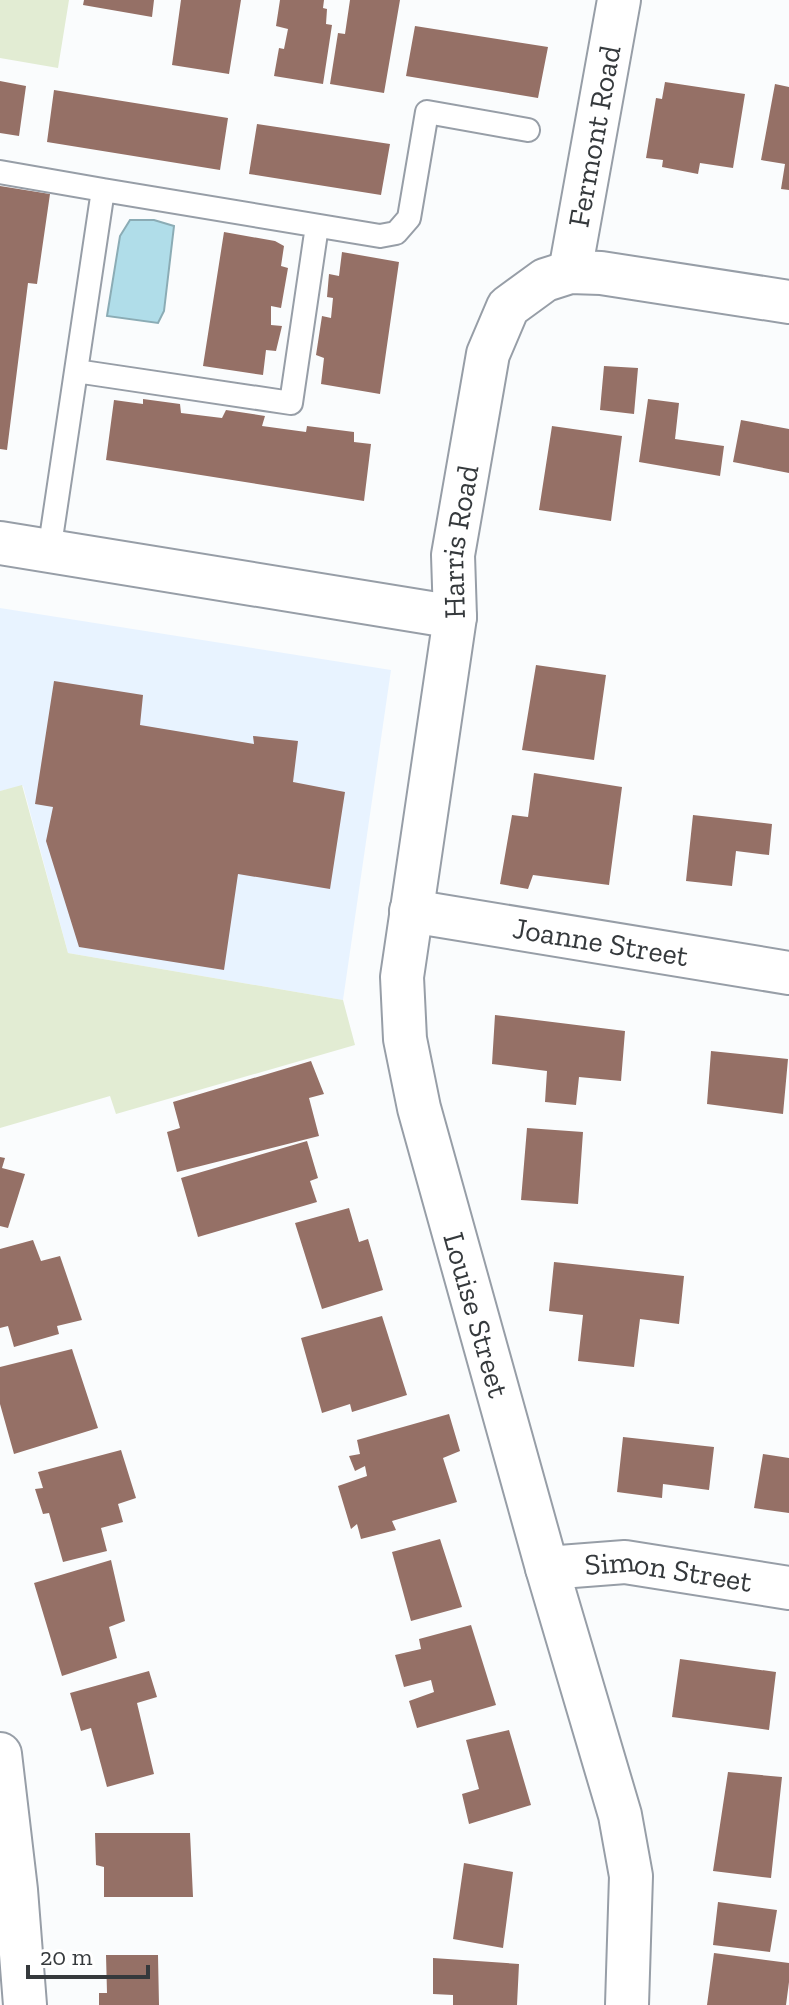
<svg xmlns="http://www.w3.org/2000/svg" width="789" height="2005" font-family="'Zilla Slab',serif">
  <style>
    .built { fill: #e8f3ff }
    .green { fill: #e2ecd3 }
    .water { fill: #b0dde9; stroke: #8bacb5; stroke-width: 2 }
    .building { fill: #957066 }
    .lines { fill: none; stroke-linecap: round; stroke-linejoin: round }
    .lane-casing { stroke: #979ea7; stroke-width: 26 }
    .street-casing { stroke: #979ea7; stroke-width: 46 }
    .lane { stroke: #fff; stroke-width: 22 }
    .street { stroke: #fff; stroke-width: 42 }
    .labels { text-anchor: middle; dominant-baseline: central; stroke-width: 8; stroke-linejoin: round; paint-order: stroke }
    .street-label { font-size: 30px; fill: #35393c; stroke: #fff }
  </style>
  <rect width="100%" height="100%" fill="#fafcfd"/>
  <path class="built" d="M 0,608 L 391,670 L 343,1000 L 68,953 L 23,786 L 0,791 Z"/>
  <path class="green" d="M 0,0 L 69,0 L 58,68 L 0,58 Z
    M 22,785 L 68,953 L 343,1000 L 355,1045 L 116,1114 L 110,1096 L 0,1128 L 0,791 Z"/>
  <path class="water" d="M 130,220 L 154,220 L 174,226 L 164,311 L 158,323 L 107,316 L 120,236 Z"/>
  <path class="building" d="M 84,0 L 154,0 L 152,17 L 83,5 Z
    M 181,0 L 241,0 L 229,74 L 172,65 Z
    M 280,0 L 324,0 L 323,8 L 327,9 L 326,24 L 332,25 L 323,84 L 274,76 L 279,48 L 284,49 L 288,29 L 276,26 Z
    M 350,0 L 400,0 L 384,93 L 330,84 L 338,33 L 345,34 Z
    M 415,26 L 548,47 L 538,98 L 406,76 Z
    M 0,81 L 26,86 L 19,136 L 0,133 Z
    M 665,82 L 745,94 L 733,168 L 700,163 L 698,174 L 662,167 L 663,160 L 646,158 L 656,98 L 662,99 Z
    M 775,84 L 789,87 L 789,190 L 781,189 L 785,164 L 761,160 Z
    M 54,90 L 228,118 L 220,170 L 47,142 Z
    M 257,124 L 390,144 L 381,195 L 249,174 Z
    M 0,186 L 50,194 L 37,284 L 28,283 L 7,450 L 0,449 Z
    M 224,232 L 275,241 L 284,246 L 281,266 L 288,268 L 281,308 L 271,306 L 271,325 L 282,326 L 276,351 L 266,350 L 263,375 L 203,366 Z
    M 342,252 L 399,262 L 380,394 L 321,384 L 324,358 L 316,355 L 322,316 L 331,318 L 333,298 L 327,297 L 329,274 L 339,276 Z
    M 604,366 L 638,368 L 634,414 L 600,410 Z
    M 143,399 L 180,404 L 181,413 L 222,418 L 226,410 L 265,416 L 262,426 L 306,432 L 307,426 L 354,432 L 354,442 L 371,444 L 364,501 L 106,460 L 114,400 L 143,404 Z
    M 648,399 L 679,403 L 675,439 L 724,446 L 720,476 L 639,462 Z
    M 741,420 L 789,429 L 789,473 L 733,462 Z
    M 552,426 L 622,436 L 611,521 L 539,510 Z
    M 536,665 L 606,675 L 594,760 L 522,750 Z
    M 54,681 L 143,695 L 140,725 L 254,744 L 253,736 L 298,741 L 293,782 L 345,792 L 330,889 L 238,874 L 224,970 L 79,947 L 46,841 L 53,807 L 35,804 Z
    M 534,773 L 622,787 L 609,885 L 533,875 L 528,889 L 500,884 L 512,815 L 528,817 Z
    M 693,815 L 772,824 L 769,855 L 736,851 L 732,886 L 686,881 Z
    M 495,1015 L 625,1031 L 621,1081 L 579,1077 L 576,1105 L 545,1102 L 547,1071 L 492,1064 Z
    M 711,1051 L 788,1059 L 783,1114 L 707,1104 Z
    M 311,1061 L 324,1094 L 309,1098 L 319,1136 L 177,1172 L 167,1132 L 180,1128 L 173,1102 Z
    M 527,1128 L 583,1132 L 578,1204 L 521,1200 Z
    M 307,1141 L 318,1178 L 310,1181 L 317,1202 L 198,1237 L 181,1178 Z
    M 0,1157 L 5,1158 L 2,1168 L 25,1174 L 8,1228 L 0,1226 Z
    M 349,1208 L 359,1242 L 368,1239 L 383,1290 L 322,1309 L 295,1223 Z
    M 33,1240 L 41,1261 L 60,1256 L 82,1320 L 57,1326 L 59,1334 L 14,1347 L 8,1326 L 0,1328 L 0,1249 Z
    M 554,1262 L 684,1276 L 679,1324 L 640,1319 L 634,1367 L 578,1361 L 583,1315 L 549,1311 Z
    M 382,1316 L 407,1395 L 352,1412 L 350,1404 L 322,1413 L 301,1338 Z
    M 72,1349 L 98,1428 L 14,1454 L 0,1404 L 0,1367 Z
    M 449,1414 L 460,1451 L 443,1458 L 457,1502 L 392,1521 L 396,1530 L 361,1539 L 357,1524 L 351,1529 L 338,1486 L 367,1476 L 365,1466 L 355,1471 L 349,1456 L 360,1454 L 357,1440 Z
    M 623,1437 L 714,1447 L 709,1490 L 663,1484 L 662,1498 L 617,1492 Z
    M 121,1450 L 136,1498 L 118,1504 L 123,1522 L 101,1528 L 107,1551 L 63,1562 L 49,1513 L 43,1514 L 35,1489 L 43,1488 L 38,1472 Z
    M 763,1454 L 789,1458 L 789,1513 L 754,1508 Z
    M 440,1539 L 462,1607 L 411,1621 L 392,1552 Z
    M 111,1560 L 125,1621 L 109,1627 L 117,1658 L 62,1676 L 34,1583 Z
    M 471,1625 L 496,1705 L 417,1728 L 409,1701 L 434,1692 L 431,1680 L 404,1687 L 395,1655 L 421,1649 L 419,1639 Z
    M 680,1659 L 776,1672 L 769,1730 L 672,1717 Z
    M 149,1671 L 157,1697 L 137,1703 L 154,1774 L 107,1787 L 91,1728 L 81,1731 L 70,1693 Z
    M 509,1730 L 531,1805 L 469,1824 L 462,1794 L 479,1789 L 466,1740 Z
    M 728,1772 L 782,1777 L 771,1878 L 713,1871 Z
    M 95,1833 L 190,1833 L 193,1897 L 104,1897 L 104,1867 L 96,1865 Z
    M 464,1863 L 513,1872 L 503,1948 L 453,1939 Z
    M 718,1902 L 777,1910 L 770,1952 L 713,1945 Z
    M 714,1953 L 789,1963 L 789,1982 L 786,2005 L 707,2005 Z
    M 106,1955 L 158,1955 L 159,2005 L 99,2005 L 99,1993 L 107,1993 Z
    M 433,1958 L 519,1964 L 517,2005 L 453,2005 L 453,1995 L 433,1994 Z"/>
  <g class="lines">
    <g class="lane-casing">
      <path id="lane" d="M 0,172 L 103,190 L 49,552
        M 103,190 L 380,236 L 396,233 L 409,218 L 427,112 L 528,130
        M 76,371 L 291,403 L 317,226"/>
    </g>
    <g class="street-casing">
      <g id="street">
        <path id="s1" d="M 570,272 L 619,0"/>
        <path d="M 0,543 L 455,617"/>
        <path id="s2" d="M 411,911 L 789,973"/>
        <path id="s3" d="M 547,1568 L 625,1562 L 789,1588"/>
        <path d="M 0,1754 L 16,1890 L 25,2005"/>
        <path id="s4" d="M 627,2005 L 631,1876 L 620,1815 L 547,1568 L 419,1108 L 405,1039 L 402,977 L 455,617 L 453,555 L 488,354 L 508,307 L 545,280 L 570,272 L 601,273 L 789,302"/>
      </g>
    </g>
    <use href="#lane" class="lane"/>
    <use href="#street" class="street"/>
  </g>
  <g class="labels">
    <g class="street-label">
      <text stroke="none"><textPath href="#s1" startOffset="138">Fermont Road</textPath></text>
      <text stroke="none"><textPath href="#s4" startOffset="1498">Harris Road</textPath></text>
      <text stroke="none"><textPath href="#s2" startOffset="192">Joanne Street</textPath></text>
      <text transform="translate(476 1315) rotate(74)">Louise Street</text>
      <text stroke="none"><textPath href="#s3" startOffset="122">Simon Street</textPath></text>
    </g>
  </g>
  <path d="M28 1965v12h120v-12" fill="none" stroke="#35393c" stroke-width="4"/>
  <text x="40" y="1965" font-size="24" fill="#35393c" stroke="#ffffff" stroke-width="6" paint-order="stroke">20 m</text>
</svg>
